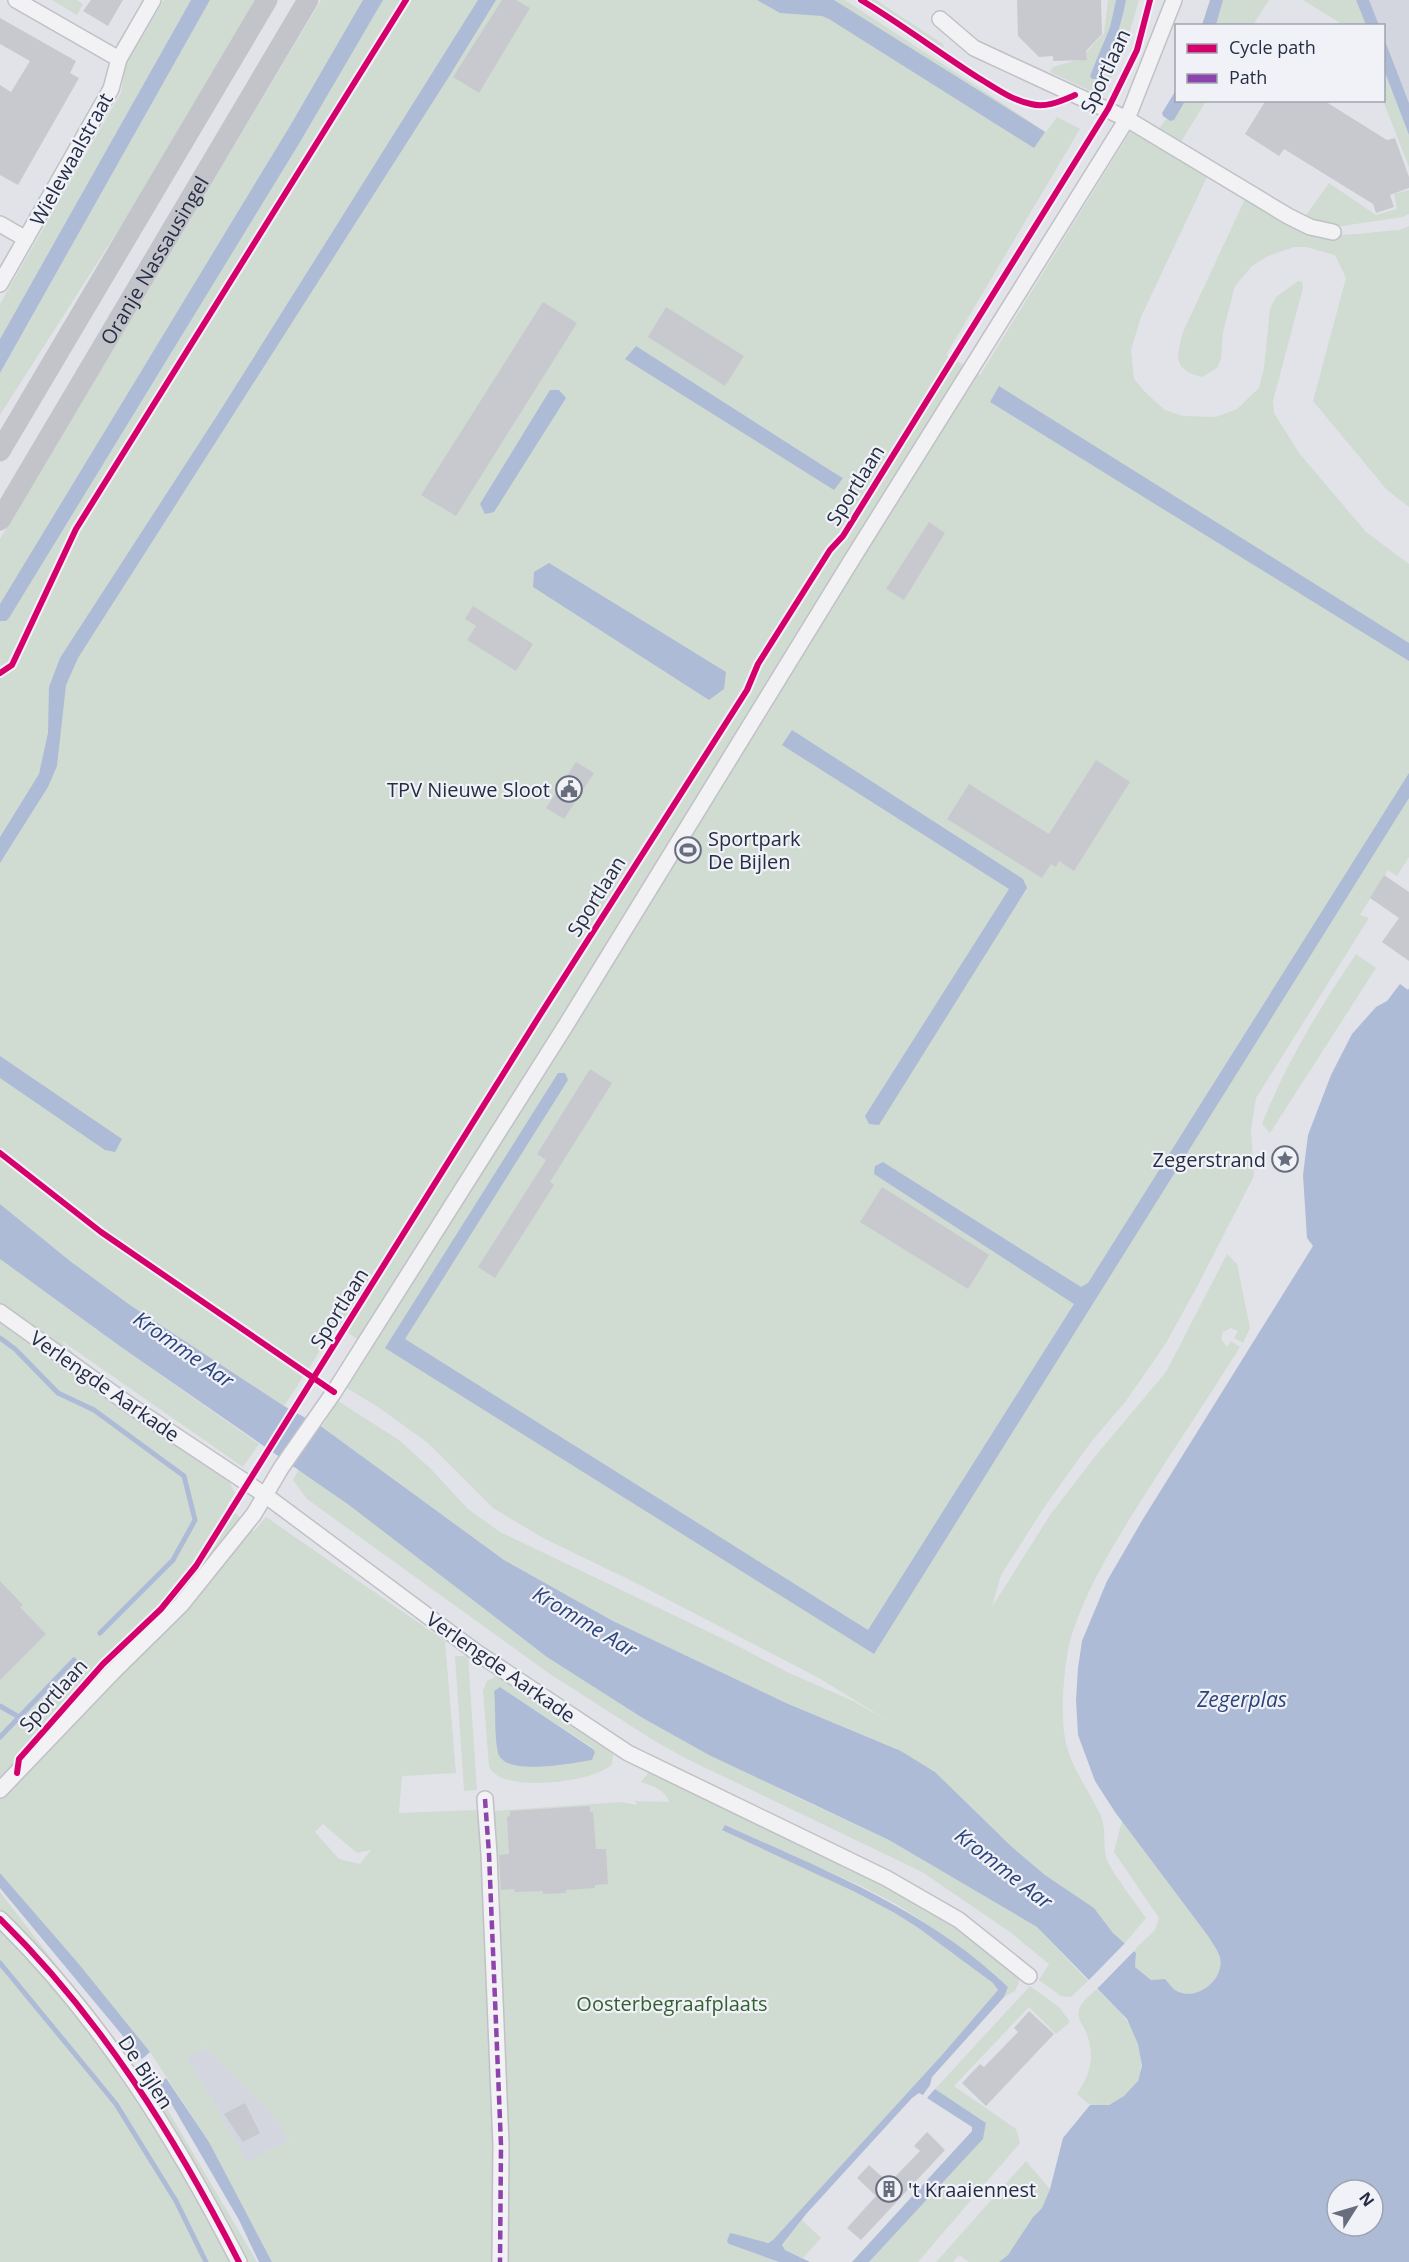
<svg xmlns="http://www.w3.org/2000/svg" width="1409" height="2262" font-family="'Open Sans',sans-serif">
  <style>
    .built { fill: #d3d6df }
    .green { fill: #d0dbd2; fill-rule: evenodd }
    .water { fill: #aebbd6; fill-rule: evenodd }
    .pier { fill: #e2e3e8 }
    .lines { fill: none; stroke-linecap: round; stroke-linejoin: round }
    .stream { stroke: #aebbd6; stroke-width: 5 }
    .building { fill: #c8c9cf }
    .street-casing { stroke: #c0c1c6; stroke-width: 18 }
    .street { stroke: #f2f2f4; stroke-width: 15 }
    .secondary { stroke: #c3c4ca; stroke-width: 21 }
    .quiet { stroke: #8e44ad; stroke-width: 4.5; stroke-dasharray: 9 4.5; stroke-linecap: butt }
    .cycleway-casing { stroke: #f0f2f8; stroke-width: 10 }
    .cycleway { stroke: #d6006c; stroke-width: 6 }
    .labels { text-anchor: middle; dominant-baseline: central; stroke-width: 4.5; stroke-linejoin: round; paint-order: stroke }
    .street-label { font-size: 20px; fill: #272d44; stroke: #f0f2f8 }
    .poi-label { font-size: 20px; fill: #272d44; stroke: #f0f2f8; text-anchor: end }
    .park-label { font-size: 20px; fill: #346132; stroke: #f0f2f8 }
    .water-label { font-size: 21px; font-style: italic; fill: #2c447c; stroke: #f0f2f8 }
  </style>
  <rect width="100%" height="100%" fill="#e2e3e8"/>
  <path class="built" d="M 1369,0 L 1409,0 L 1409,103 L 1384,38 L 1384,26 L 1379,25 Z
    M 205,2047 L 276,2118 L 289,2140 L 247,2163 L 207,2090 L 186,2059 Z"/>
  <path class="green" d="M 52,0 L 77,0 L 83,4 L 77,15 Z
    M 164,0 L 191,0 L 0,339 L 0,304 L 121,93 L 125,66 Z
    M 210,0 L 255,0 L 131,210 L 0,415 L 0,373 Z
    M 321,0 L 845,0 L 1046,132 L 1057,117 L 1080,129 L 946,355 L 980,375 L 1130,132 L 1149,139 L 1207,177 L 1141,317 L 1131,350 L 1134,379 L 1147,394 L 1165,410 L 1183,416 L 1216,417 L 1237,409 L 1259,388 L 1264,368 L 1270,309 L 1276,297 L 1298,281 L 1302,282 L 1303,288 L 1273,401 L 1274,413 L 1299,453 L 1366,532 L 1409,564 L 1409,857 L 1397,876 L 1388,870 L 1360,915 L 1369,918 L 1256,1098 L 1251,1130 L 1254,1176 L 1198,1285 L 1166,1343 L 1126,1401 L 1091,1442 L 1045,1506 L 1001,1575 L 992,1607 L 1050,1515 L 1097,1454 L 1166,1372 L 1227,1254 L 1237,1264 L 1250,1328 L 1243,1343 L 1234,1338 L 1238,1331 L 1231,1328 L 1223,1332 L 1221,1339 L 1227,1347 L 1231,1341 L 1240,1347 C 1207,1400 1172,1451 1139,1504 C 1113,1545 1087,1588 1072,1634 C 1064,1661 1060,1710 1065,1738 C 1070,1767 1089,1790 1101,1816 C 1106,1829 1103,1844 1106,1857 C 1109,1869 1137,1905 1146,1918 L 1125,1943 L 1113,1933 L 1094,1908 L 1045,1875 L 1012,1847 L 935,1772 L 901,1751 L 786,1703 L 613,1621 L 504,1560 L 322,1427 L 338,1401 L 399,1440 L 430,1468 L 468,1509 L 500,1532 L 734,1644 L 787,1672 L 853,1701 L 890,1722 L 819,1678 L 632,1581 L 543,1538 L 493,1508 L 428,1443 L 378,1407 L 347,1388 L 372,1349 L 337,1325 L 284,1406 L 130,1305 L 70,1261 L 0,1204 L 0,539 Z
    M 868,0 L 876,0 L 943,44 L 944,48 Z
    M 1108,0 L 1116,0 L 1110,27 L 1103,44 L 1110,55 L 1126,0 L 1139,0 L 1124,51 L 1102,96 L 1050,72 L 1053,67 L 1080,59 L 1104,33 Z
    M 1223,0 L 1269,0 L 1253,25 L 1216,26 Z
    M 1303,0 L 1356,0 L 1366,25 L 1343,25 Z
    M 1384,70 L 1409,135 L 1409,167 L 1383,101 Z
    M 1185,101 L 1206,101 L 1179,145 L 1158,130 L 1166,119 L 1170,121 Z
    M 1329,183 L 1376,215 L 1397,209 L 1394,194 L 1409,190 L 1409,214 L 1403,217 L 1335,227 L 1304,218 Z
    M 1245,199 C 1261,208 1276,221 1293,228 C 1323,241 1367,232 1400,230 L 1409,226 L 1409,507 L 1387,490 L 1313,401 L 1346,278 L 1335,255 L 1306,247 L 1294,247 L 1268,256 L 1252,266 L 1235,286 L 1223,332 L 1221,359 L 1217,368 L 1202,377 C 1173,370 1176,357 1183,332 Z
    M 1356,954 L 1376,968 L 1270,1133 L 1262,1124 C 1286,1063 1319,1009 1356,954 Z
    M 0,1259 L 121,1347 L 259,1444 L 243,1467 L 59,1339 L 138,1417 L 228,1479 L 235,1493 L 227,1505 L 254,1531 L 266,1517 L 445,1641 L 456,1773 L 402,1776 L 399,1813 L 478,1810 L 495,2139 L 495,2174 L 509,2176 L 494,1811 L 620,1802 L 637,1805 L 635,1801 L 669,1802 C 665,1789 652,1786 641,1782 L 649,1772 L 879,1882 L 955,1926 L 1018,1977 L 1019,1982 L 1015,1991 L 1004,1997 L 1008,1987 L 994,1973 L 921,1920 L 896,1904 L 861,1886 L 725,1825 L 893,1912 L 917,1927 L 993,1983 L 998,1990 L 941,2056 L 773,2240 C 761,2247 743,2235 730,2233 L 729,2244 L 779,2262 L 272,2262 L 209,2142 L 150,2052 L 80,1966 L 0,1873 ZM 323,1824 L 357,1853 L 371,1850 L 360,1864 L 339,1859 L 315,1832 ZM 205,2047 L 276,2118 L 289,2140 L 247,2163 L 207,2090 L 186,2059 Z
    M 299,1469 L 350,1505 L 547,1656 L 641,1717 L 792,1795 L 889,1840 L 1037,1927 L 1088,1981 L 1071,1997 L 1061,1996 L 1039,1980 L 1049,1964 L 1010,1932 L 922,1872 L 685,1758 L 653,1740 L 550,1674 L 307,1499 L 293,1480 Z
    M 455,1656 L 468,1656 L 477,1790 L 464,1791 Z
    M 496,1676 L 502,1677 L 608,1749 L 613,1754 L 612,1764 C 595,1783 498,1794 489,1766 L 483,1691 L 487,1681 ZM 500,1687 L 593,1748 L 595,1752 L 592,1760 L 539,1766 L 498,1753 L 494,1691 Z
    M 1122,1821 L 1208,1936 C 1212,1943 1218,1950 1220,1958 C 1225,1980 1195,2003 1175,1990 C 1171,1987 1168,1982 1165,1979 L 1151,1980 L 1135,1967 L 1136,1953 L 1133,1951 L 1155,1930 L 1159,1918 L 1114,1852 Z
    M 0,1892 L 166,2107 L 257,2262 L 0,2262 Z
    M 1030,1986 L 1059,2007 L 1070,2022 L 1056,2034 L 1029,2007 L 954,2086 L 1016,2129 L 1020,2143 L 918,2262 L 869,2262 L 983,2139 L 986,2123 L 935,2089 Z
    M 1096,1989 C 1113,2005 1132,2020 1138,2044 C 1141,2055 1143,2069 1138,2080 C 1131,2096 1109,2110 1092,2105 C 1087,2104 1081,2097 1077,2094 C 1092,2072 1096,2052 1084,2028 C 1081,2022 1077,2017 1079,2010 C 1080,2002 1091,1995 1096,1989 Z
    M 1026,2161 L 1050,2189 L 1042,2208 L 1033,2217 L 1008,2255 L 999,2262 L 969,2262 L 959,2255 L 953,2262 L 936,2262 Z
    M 802,2220 L 821,2238 L 803,2258 L 785,2250 L 782,2246 Z"/>
  <path class="water" d="M 191,0 L 210,0 L 0,373 L 0,339 Z
    M 363,0 L 383,0 L 300,142 L 9,618 L 6,621 L 0,621 L 0,604 L 290,126 Z
    M 478,0 L 496,0 L 450,75 L 78,658 L 66,685 L 57,766 L 48,787 L 0,863 L 0,837 L 39,774 L 48,733 L 49,687 L 60,658 L 220,411 Z
    M 757,0 L 834,0 L 1045,132 L 1034,148 L 829,19 L 822,16 L 780,13 Z
    M 1116,0 L 1126,0 C 1121,27 1111,54 1099,79 L 1092,79 L 1090,76 L 1110,27 Z
    M 1210,0 L 1223,0 L 1216,25 L 1202,25 Z
    M 1356,0 L 1369,0 L 1379,25 L 1366,25 Z
    M 1384,38 L 1409,103 L 1409,135 L 1384,70 Z
    M 1176,90 L 1176,100 L 1185,101 L 1174,120 L 1170,121 L 1163,116 L 1162,113 Z
    M 636,346 L 836,474 L 843,478 L 834,490 L 625,359 Z
    M 999,386 L 1409,643 L 1409,661 L 990,402 Z
    M 550,390 L 559,390 L 566,398 L 494,512 L 485,514 L 480,504 Z
    M 549,563 L 726,672 L 724,689 L 709,700 L 533,587 L 534,572 Z
    M 792,730 L 1023,879 L 1027,888 L 879,1125 L 869,1124 L 865,1116 L 1009,889 L 782,745 Z
    M 1409,773 L 1409,798 L 874,1654 L 385,1348 L 558,1073 L 565,1073 L 568,1080 L 405,1339 L 868,1630 L 1074,1304 L 874,1174 L 875,1166 L 883,1162 L 1081,1287 L 1088,1283 Z
    M 1400,984 L 1408,990 L 1409,988 L 1409,2262 L 999,2262 L 1008,2255 L 1033,2217 L 1042,2208 L 1050,2189 L 1063,2138 L 1090,2105 L 1109,2105 L 1124,2096 L 1138,2081 L 1142,2066 L 1138,2044 L 1127,2019 L 1037,1927 L 889,1840 L 709,1755 L 641,1717 L 547,1657 L 349,1505 L 121,1347 L 0,1259 L 0,1204 L 70,1261 L 130,1305 L 284,1406 L 322,1427 L 504,1560 L 613,1621 L 786,1703 L 901,1751 L 935,1772 L 1012,1847 L 1045,1875 L 1094,1908 L 1113,1933 L 1136,1953 L 1135,1967 L 1151,1980 L 1165,1979 C 1168,1982 1171,1987 1175,1990 C 1195,2003 1225,1980 1220,1958 C 1218,1950 1212,1943 1208,1936 L 1115,1812 L 1095,1781 L 1078,1735 L 1076,1700 L 1078,1668 L 1082,1641 L 1107,1581 L 1143,1519 L 1313,1246 L 1307,1238 L 1303,1175 L 1308,1135 L 1331,1075 L 1352,1034 L 1376,1007 L 1387,1001 ZM 1337,2190 L 1373,2190 L 1373,2226 L 1337,2226 Z
    M 0,1056 L 122,1139 L 115,1152 L 105,1150 L 0,1078 Z
    M 500,1687 L 593,1749 L 595,1752 L 592,1760 C 573,1763 505,1777 498,1753 C 494,1735 496,1710 494,1691 Z
    M 725,1825 C 824,1870 928,1910 1008,1987 L 1004,1997 L 932,2077 L 930,2085 L 923,2095 L 919,2093 L 912,2098 L 807,2213 L 782,2245 L 785,2250 L 810,2262 L 779,2262 L 729,2244 L 727,2241 L 730,2233 L 735,2234 L 768,2243 L 773,2240 L 941,2056 L 998,1990 L 993,1983 L 917,1927 L 893,1912 L 853,1891 L 722,1830 Z
    M 0,1873 L 78,1963 L 150,2052 L 142,2059 L 0,1888 Z
    M 166,2078 L 209,2142 L 272,2262 L 259,2262 L 239,2220 L 160,2084 Z
    M 935,2089 L 986,2123 L 983,2139 L 869,2262 L 852,2262 L 972,2131 L 972,2127 L 927,2098 Z"/>
  <path class="pier" d="M 1127,1941 L 1136,1949 L 1095,1991 L 1086,1983 Z"/>
  <g class="lines">
    <path class="stream" d="M 0,1338 L 15,1349 L 58,1393 L 94,1410 L 184,1476 L 195,1520 L 173,1560 L 100,1633
      M 0,1706 L 19,1717
      M 0,1737 L 74,1660
      M 0,1963 L 116,2104 L 176,2201 L 206,2262"/>
  </g>
  <path class="building" d="M 91,0 L 123,0 L 108,26 L 83,11 Z
    M 502,0 L 516,0 L 530,8 L 479,93 L 453,77 Z
    M 1017,0 L 1101,0 L 1102,34 L 1086,51 L 1087,60 L 1053,61 L 1053,56 L 1039,57 L 1018,36 Z
    M 0,18 L 76,61 L 70,73 L 79,78 L 18,185 L 0,175 L 0,85 L 11,92 L 30,61 L 0,44 Z
    M 1266,100 L 1323,100 L 1387,140 L 1395,138 L 1409,177 L 1409,188 L 1390,195 L 1394,207 L 1376,213 L 1373,204 L 1284,149 L 1279,156 L 1245,134 Z
    M 543,302 L 577,323 L 456,516 L 421,495 Z
    M 666,307 L 744,356 L 725,386 L 648,337 Z
    M 929,522 L 945,533 L 904,600 L 886,589 Z
    M 473,606 L 533,644 L 516,671 L 467,640 L 476,626 L 465,619 Z
    M 1096,760 L 1130,782 L 1074,871 L 1059,861 L 1056,867 L 1051,864 L 1042,878 L 947,819 L 969,784 L 1049,834 Z
    M 576,762 L 594,773 L 564,819 L 546,808 Z
    M 1384,875 L 1409,892 L 1409,961 L 1382,942 L 1399,918 L 1370,898 Z
    M 590,1069 L 612,1083 L 550,1182 L 554,1185 L 495,1278 L 478,1267 L 546,1160 L 537,1154 Z
    M 882,1187 L 989,1255 L 968,1289 L 860,1222 Z
    M 0,1581 L 23,1605 L 20,1607 L 46,1634 L 0,1680 Z
    M 590,1806 L 590,1812 L 593,1812 L 596,1849 L 606,1849 L 608,1884 L 595,1885 L 595,1888 L 566,1890 L 566,1893 L 543,1894 L 543,1891 L 515,1892 L 514,1889 L 501,1890 L 499,1855 L 509,1854 L 507,1817 L 510,1816 L 510,1811 Z
    M 1029,2011 L 1054,2034 L 986,2106 L 962,2083 L 980,2064 L 984,2067 L 1018,2032 L 1014,2028 Z
    M 245,2103 L 260,2133 L 243,2142 L 224,2114 Z
    M 927,2132 L 945,2150 L 861,2240 L 847,2228 L 876,2196 L 857,2178 L 869,2165 L 889,2183 L 920,2151 L 914,2146 Z"/>
  <g class="lines">
    <g class="street-casing">
      <path id="street" d="M 16,0 L 119,59
        M 940,19 L 974,48 L 1127,119 L 1288,216 L 1310,227 L 1333,232
        M 0,224 L 26,239
        M 0,284 L 111,89 L 119,59 L 153,0
        M 0,1312 L 131,1406 L 265,1495 L 476,1652 L 628,1753 L 886,1878 L 959,1920 L 1029,1976
        M 0,1790 L 112,1673 L 181,1605 L 254,1514 L 281,1468 L 334,1392 L 566,1025 L 851,561 L 1127,119 L 1174,0
        M 485,1799 L 489,1854 L 501,2145 L 500,2262
        M 0,1919 C 101,2018 175,2137 239,2262"/>
    </g>
    <use href="#street" class="street"/>
    <g class="secondary">
      <path d="M 0,451 L 267,0"/>
      <path id="s1" d="M 0,520 L 308,0"/>
    </g>
    <path class="quiet" d="M 485,1799 L 489,1854 L 501,2145 L 500,2262"/>
    <g class="cycleway-casing">
      <path id="cycleway" d="M 861,0 C 901,24 938,52 977,77 C 994,87 1011,100 1031,104 C 1046,108 1061,101 1075,95
        M 0,673 L 12,665 L 76,529 L 406,0
        M 0,1153 L 101,1232 L 334,1392
        M 17,1773 L 19,1759 L 103,1664 L 161,1609 L 196,1566 L 540,1015 L 747,690 L 758,664 L 830,550 L 843,536 L 1108,109 L 1137,50 L 1150,0
        M 0,1919 C 101,2018 175,2137 239,2262"/>
    </g>
    <use href="#cycleway" class="cycleway"/>
  </g>
  <defs>
    <g id="civic-ring" transform="scale(1.35)"><circle r="9.5" fill="#f0f2f8" stroke="#686d7d" stroke-width="1.5"/><path d="M-.6-6.5H3V-4.5H.6V-3L4-1V1h2V6H-6V1h2V-1L-.6-3ZM-1.2 2.5V6h2.4V2.5Z" fill="#686d7d"/></g>
    <g id="stadium-ring" transform="scale(1.35)"><circle r="9.5" fill="#f0f2f8" stroke="#686d7d" stroke-width="1.5"/><path d="M0-5a6.5 5 0 1 0 0 10a6.5 5 0 1 0 0-10ZM-3.5-1.8h7v3.6h-7Z" fill="#686d7d"/></g>
    <g id="sight-ring" transform="scale(1.35)"><circle r="9.5" fill="#f0f2f8" stroke="#686d7d" stroke-width="1.5"/><path d="M0-6L1.8-2.2L6-1.7L2.9 1.2L3.7 5.4L0 3.3L-3.7 5.4L-2.9 1.2L-6-1.7L-1.8-2.2Z" fill="#686d7d"/></g>
    <g id="building-ring" transform="scale(1.35)"><circle r="9.5" fill="#f0f2f8" stroke="#686d7d" stroke-width="1.5"/><path d="M-4-6H4V6H1V3H-1V6H-4ZM-2.5-4.3h1.7v1.8h-1.7ZM.8-4.3h1.7v1.8H.8ZM-2.5-1h1.7V.8h-1.7ZM.8-1h1.7V.8H.8Z" fill="#686d7d"/></g>
  </defs>
  <g fill-rule="evenodd">
    <use href="#civic-ring" x="569" y="789"/>
    <use href="#stadium-ring" x="688" y="850"/>
    <use href="#sight-ring" x="1285" y="1159"/>
    <use href="#building-ring" x="889" y="2189"/>
  </g>
  <g class="labels">
    <g class="street-label">
      <text transform="translate(1105 71) rotate(-65)">Sportlaan</text>
      <text transform="translate(71 159) rotate(-61)">Wielewaalstraat</text>
      <text stroke="none"><textPath href="#s1" startOffset="302">Oranje Nassausingel</textPath></text>
      <text transform="translate(855 485) rotate(-58)">Sportlaan</text>
      <text transform="translate(596 896) rotate(-58)">Sportlaan</text>
      <text transform="translate(339 1308) rotate(-58)">Sportlaan</text>
      <text transform="translate(105 1386) rotate(35)">Verlengde Aarkade</text>
      <text transform="translate(501 1667) rotate(35)">Verlengde Aarkade</text>
      <text transform="translate(53 1695) rotate(-48)">Sportlaan</text>
      <text transform="translate(146 2072) rotate(57)">De Bijlen</text>
    </g>
    <g class="poi-label">
      <text x="550" y="789">TPV Nieuwe Sloot</text>
      <text x="708" y="838" text-anchor="start">Sportpark<tspan x="708" dy="23">De Bijlen</tspan></text>
      <text x="1266" y="1159">Zegerstrand</text>
      <text x="908" y="2189" text-anchor="start">'t Kraaiennest</text>
    </g>
    <g class="park-label">
      <text x="672" y="2003">Oosterbegraafplaats</text>
    </g>
    <g class="water-label">
      <text transform="translate(184 1349) rotate(35)">Kromme Aar</text>
      <text transform="translate(585 1621) rotate(31)">Kromme Aar</text>
      <text x="1242" y="1699">Zegerplas</text>
      <text transform="translate(1004 1868) rotate(38)">Kromme Aar</text>
    </g>
  </g>
  <rect x="1175" y="24" width="210" height="78" fill="#f0f2f8" stroke="#a0a3b0" stroke-width="1.5"/>
  <rect x="1187" y="44" width="30" height="9" fill="#d6006c" stroke="#a0a3b0" stroke-width="1.5"/>
  <text x="1229" y="54" font-size="18" fill="#272d44">Cycle path</text>
  <rect x="1187" y="74" width="30" height="9" fill="#8e44ad" stroke="#a0a3b0" stroke-width="1.5"/>
  <text x="1229" y="84" font-size="18" fill="#272d44">Path</text>
  <g transform="translate(1355 2208) rotate(53)"><circle r="28" fill="#f0f2f8" stroke="#a0a3b0" stroke-width="1.5"/>
  <path d="M0-4.5L10 22L0 15L-10 22Z" fill="#686d7d"/>
  <text y="-9" font-size="16" font-weight="bold" text-anchor="middle" fill="#272d44">N</text>
  </g>
</svg>
